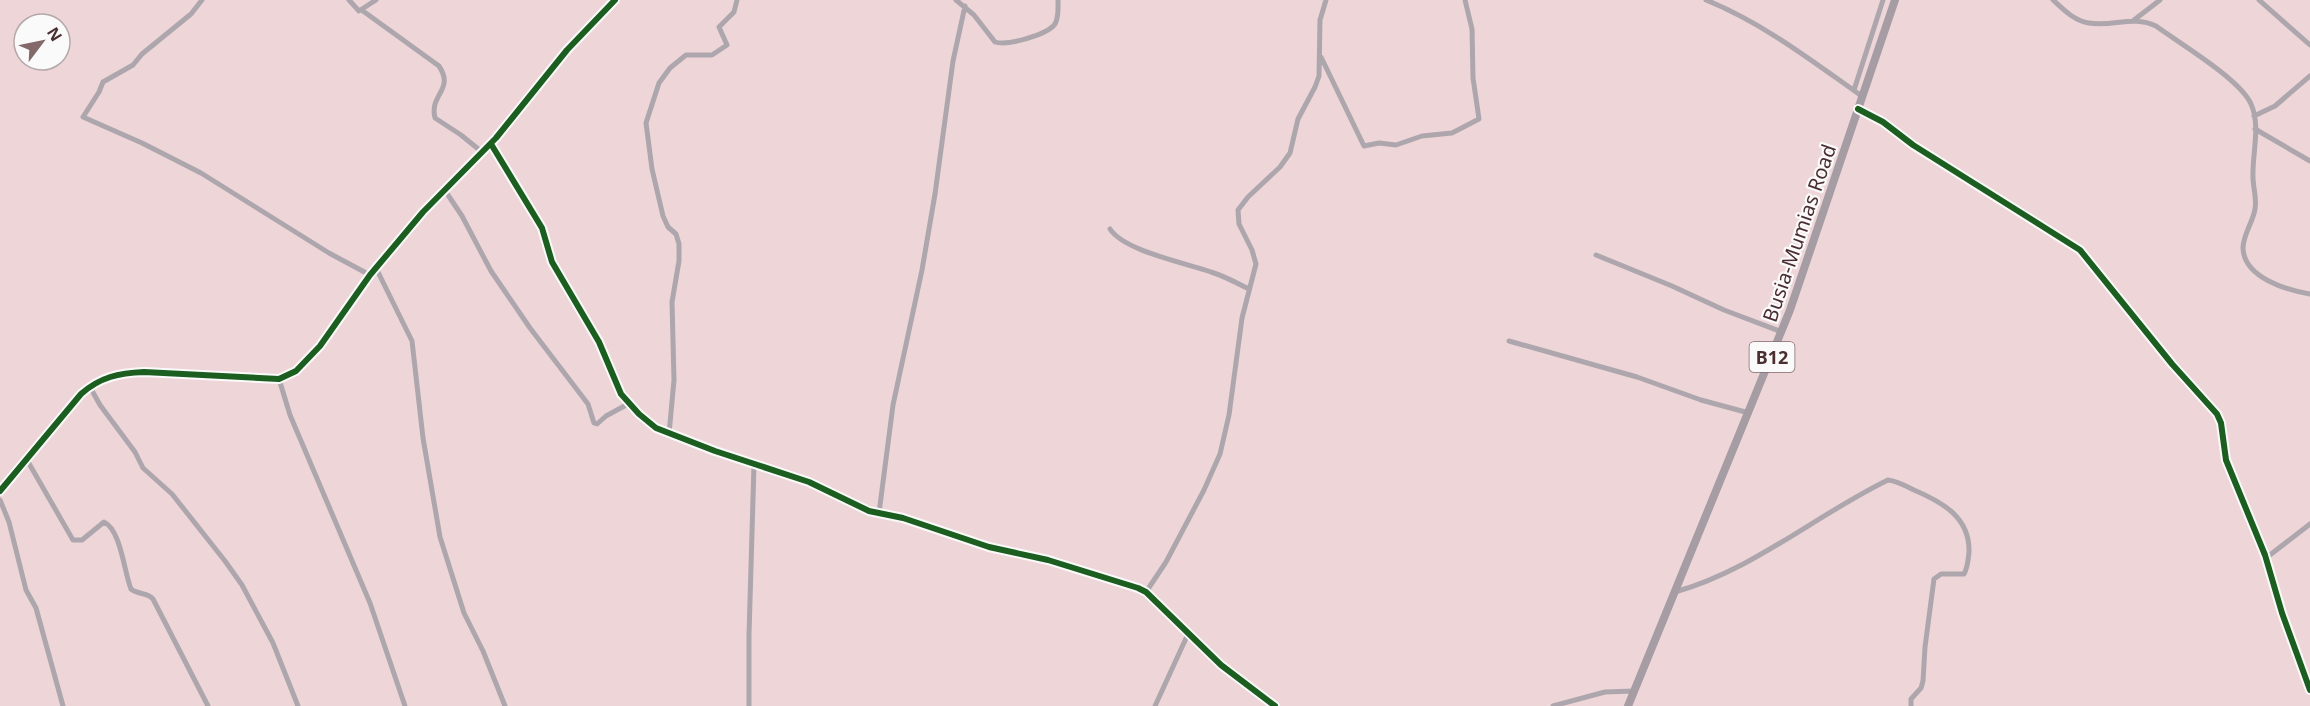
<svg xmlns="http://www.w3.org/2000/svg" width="2310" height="706" font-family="'Noto Sans',sans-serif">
<rect width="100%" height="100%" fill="#eed6d8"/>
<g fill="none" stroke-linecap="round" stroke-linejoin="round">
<path stroke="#ada6ad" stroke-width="5" d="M202 0 191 14 142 54 133 65 103 82 99 92 83 117 142 143 201 173 329 253 370 275
M349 0 359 11 376 0
M956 0 974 15 995 42C1007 46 1047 35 1055 24 1059 17 1058 8 1058 0
M1706 0C1763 23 1812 61 1863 97
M2053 0C2063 9 2074 21 2089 23 2113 27 2133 15 2156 26 2179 43 2240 79 2251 104 2261 126 2252 154 2253 177 2253 188 2257 198 2255 209 2253 222 2243 235 2243 248 2244 278 2287 290 2310 294
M2259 0 2310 45
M363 11 439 66C455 90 429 94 435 118L461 135 482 152
M2134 20 2160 0
M1321 57 1364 146 1379 143 1396 145 1422 136 1452 133 1479 119 1473 78 1472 29 1465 0
M1854 90 1883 0
M1858 109 1883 122 1913 145 2080 250 2172 364 2217 414 2221 423 2226 460 2265 555 2282 613 2310 690
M2254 116 2275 106 2310 76
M2255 129 2310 161
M491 144 542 228 552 262 599 342 621 394 639 414 656 428 715 451 809 482 869 511 903 518 989 547 1048 560 1138 588 1146 592 1221 665 1275 706
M444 189 462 216 491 271 530 328 588 404 594 423 597 424 606 416 628 404
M1110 229C1124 251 1186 263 1211 272 1224 276 1237 283 1249 289
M1596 255 1672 286 1724 310 1782 332
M376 268 412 341 423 438 440 537 464 613 483 651 505 706
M1509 341 1637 377 1701 400 1749 413
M279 379 290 415 370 603 405 706
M90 387 100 405 135 452 143 468 172 494 225 561 242 585 273 643 298 706
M669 434 674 380 672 302 679 261V244L676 234 668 227 663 216 652 169 646 123 659 83 670 68 686 55H712L727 45 719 27 734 12 737 0
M27 460 73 540H82L104 522C121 530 124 572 131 589 138 595 148 592 153 599L208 706
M0 491 81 394C100 377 119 373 144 372L279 379 296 371 320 346 370 275 423 212 496 138 567 50 615 0
M0 500 9 522 26 590 36 608 63 706
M879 513 893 405 922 270 935 194 953 61 965 6
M2266 558 2310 524
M1146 592 1166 562 1204 490 1220 454 1229 415 1242 318 1256 264 1252 250 1239 224 1238 210 1248 197 1280 167 1290 153 1298 119 1315 87 1319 76 1320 20 1326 0
M1675 592C1753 570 1816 515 1888 480 1897 481 1906 486 1914 490 1942 502 1970 517 1969 552 1968 560 1968 567 1964 574H1941L1934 579 1925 647 1923 681 1921 688 1911 699V706
M749 706V635L754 464
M1155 706 1188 634
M1553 706 1605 692 1634 691"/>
<path stroke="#a69ca4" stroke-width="8" d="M1628 706 1790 310 1895 0"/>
<defs>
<path id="cycleway" d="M1858 109 1883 122 1913 145 2080 250 2172 364 2217 414 2221 423 2226 460 2265 555 2282 613 2310 690
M491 144 542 228 552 262 599 342 621 394 639 414 656 428 715 451 809 482 869 511 903 518 989 547 1048 560 1138 588 1146 592 1221 665 1275 706
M0 491 81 394C100 377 119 373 144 372L279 379 296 371 320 346 370 275 423 212 496 138 567 50 615 0"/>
</defs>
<use href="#cycleway" stroke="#fafafa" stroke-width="10"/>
<use href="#cycleway" stroke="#1b5e20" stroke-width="6"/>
</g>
<g text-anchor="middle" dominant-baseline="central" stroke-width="4.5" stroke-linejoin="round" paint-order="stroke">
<rect fill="#fafafa" stroke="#806b6d" stroke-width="1.5" x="1749.5" y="342" width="45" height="30" rx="4.5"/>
<g font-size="18" font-weight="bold" fill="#4b2e31">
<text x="1772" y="357">B12</text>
</g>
<g font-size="20" fill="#4b2e31" stroke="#fafafa">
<text transform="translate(1799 233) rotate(-71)">Busia-Mumias Road</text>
</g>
</g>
<g transform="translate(42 42) rotate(58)"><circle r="28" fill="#fafafa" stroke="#b4a8aa" stroke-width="1.5"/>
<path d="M0-4.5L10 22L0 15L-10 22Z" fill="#84696b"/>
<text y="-9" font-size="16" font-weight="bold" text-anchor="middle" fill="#4b2e31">N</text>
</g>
</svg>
